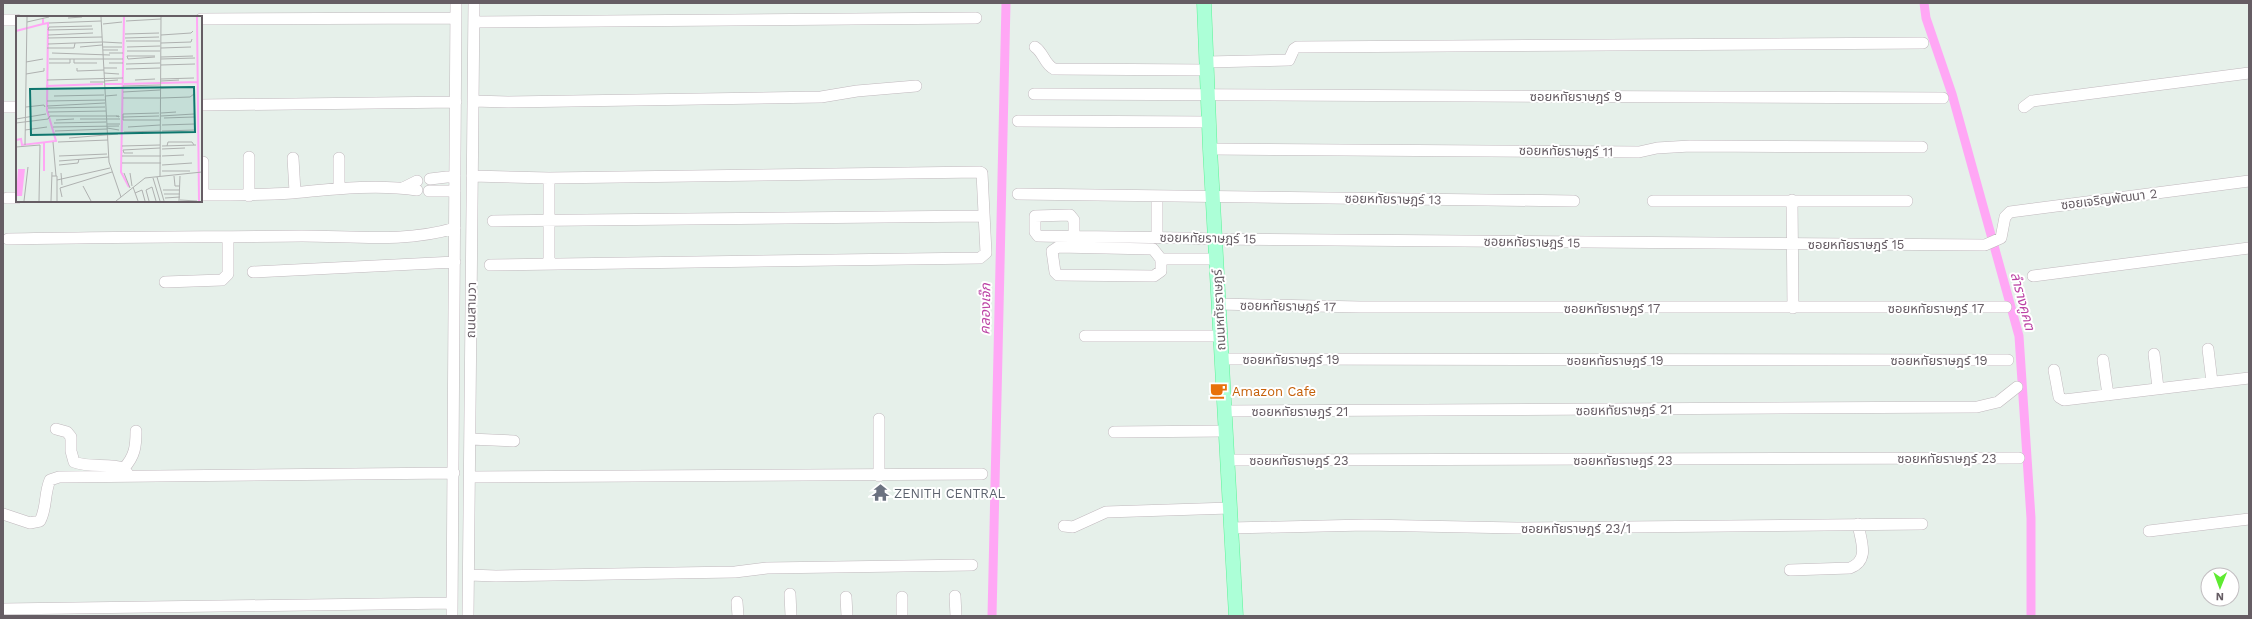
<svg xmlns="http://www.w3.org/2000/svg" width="2252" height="619" font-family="'Work Sans','Noto Sans Thai',sans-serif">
<rect width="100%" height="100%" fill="#e6f0ea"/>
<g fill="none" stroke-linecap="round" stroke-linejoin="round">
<path stroke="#ffa7f5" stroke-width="9" d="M1924 3 1926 18 1952 94 2019 336 2031 518V616
M992 616 1006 3"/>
<defs>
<path id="minor" d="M201 19 456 18
M3 20H17
M474 22 976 18
M1035 47C1044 53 1044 64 1054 69L1207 70
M1207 62 1289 60 1294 49 1297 47 1923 43
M1034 94 1943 98
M473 101 508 102 821 97 857 91 916 86
M201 105 456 102
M3 107H17
M2024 107 2032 101 2249 73
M1018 121 1209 122
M1210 149 1639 152 1657 148 1690 146 1922 147
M249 157V196
M293 158 295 192
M472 176 549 178 980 172 982 173 986 253 980 258 490 265
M430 179 455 176
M339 188V158
M403 188 417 181
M429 191H455
M1018 194 1574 201
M201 195C232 195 262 195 292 193 334 189 376 184 417 190
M203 195V162
M7 198H17
M1792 200 1793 308
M1653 201H1907
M493 221 984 216
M1074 236V220L1070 215 1035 216V232L1038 236C1097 237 1156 237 1215 239L1985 245 2001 238 2005 217 2010 212 2249 181
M1157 238V196
M8 239C106 237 204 237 302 236 353 236 405 243 455 228
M1058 247 1153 249 1161 259V271L1154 276 1058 275 1055 272 1052 251Z
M1161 259H1216
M549 264V178
M253 272 455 262
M2033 276 2249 248
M165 282 222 280 228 274V237
M1218 304 1360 307H2006
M1085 336H1220
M2208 349 2212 382
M2154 354 2158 388
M1222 359 2008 360
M2103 360 2108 395
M2054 370 2059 397 2064 400 2249 378
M1225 411 1977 407 1998 402 2017 387
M879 419V476
M56 429 67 432 71 437V451L74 462C90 468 108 463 124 468L129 476
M1114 432 1226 431
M470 439 514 441
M1227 460 2019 458
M124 468C135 456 136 446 136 431
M470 477 982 474
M3 514 30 523 40 521C47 508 44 494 50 480L59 477 454 473
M1064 526 1073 527 1106 512 1230 508
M1231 528 1366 525 1517 528 1922 524
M2149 531 2249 519
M1790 570 1850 568C1870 560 1861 542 1858 524
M469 575 496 576 735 572 767 568 972 565
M790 594 791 616
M955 596 956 616
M846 597 847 616
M902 597V616
M737 602 738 616
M3 609 452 603
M452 616 456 3
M468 616 474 3"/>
<path id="major" d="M1204 3 1210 149 1236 616"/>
</defs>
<use href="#minor" stroke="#c0b8bd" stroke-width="12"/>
<use href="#major" stroke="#5cf298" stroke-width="15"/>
<use href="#minor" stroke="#fff" stroke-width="11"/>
<use href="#major" stroke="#acffd7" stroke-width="14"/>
</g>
<defs>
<symbol id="cafe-bare" viewBox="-9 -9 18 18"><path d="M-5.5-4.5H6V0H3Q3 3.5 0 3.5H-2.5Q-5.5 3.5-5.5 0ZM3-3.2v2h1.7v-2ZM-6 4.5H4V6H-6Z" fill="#e8710a" stroke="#fff" stroke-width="2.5" paint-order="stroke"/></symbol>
<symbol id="temple-bare" viewBox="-9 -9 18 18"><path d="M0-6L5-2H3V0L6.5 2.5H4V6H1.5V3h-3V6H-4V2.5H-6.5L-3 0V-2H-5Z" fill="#6b7280" stroke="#fff" stroke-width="2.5" paint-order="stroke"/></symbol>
</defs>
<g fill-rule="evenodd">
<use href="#cafe-bare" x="1206" y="378" width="25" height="25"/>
<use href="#temple-bare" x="868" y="480" width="25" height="25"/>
</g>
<g text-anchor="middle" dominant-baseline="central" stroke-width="4" stroke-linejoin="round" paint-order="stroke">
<g font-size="13" fill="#665d64" stroke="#fff">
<text x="1576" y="96">ซอยหทัยราษฎร์ 9</text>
<text transform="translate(1566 151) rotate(1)">ซอยหทัยราษฎร์ 11</text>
<text transform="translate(1393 199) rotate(1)">ซอยหทัยราษฎร์ 13</text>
<text transform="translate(2109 199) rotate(-7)">ซอยเจริญพัฒนา 2</text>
<text transform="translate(1208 238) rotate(1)">ซอยหทัยราษฎร์ 15</text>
<text transform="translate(1532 242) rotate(1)">ซอยหทัยราษฎร์ 15</text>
<text x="1856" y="244">ซอยหทัยราษฎร์ 15</text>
<text transform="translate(1288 306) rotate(1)">ซอยหทัยราษฎร์ 17</text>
<text x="1612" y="308">ซอยหทัยราษฎร์ 17</text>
<text x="1936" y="308">ซอยหทัยราษฎร์ 17</text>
<text transform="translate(471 310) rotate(-89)">ถนนสามวา</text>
<text transform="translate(1219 310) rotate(-93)">ถนนหทัยราษฎร์</text>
<text x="1291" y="359">ซอยหทัยราษฎร์ 19</text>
<text x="1615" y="360">ซอยหทัยราษฎร์ 19</text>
<text x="1939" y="360">ซอยหทัยราษฎร์ 19</text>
<text transform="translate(1624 410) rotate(-1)">ซอยหทัยราษฎร์ 21</text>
<text x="1300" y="411">ซอยหทัยราษฎร์ 21</text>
<text x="1947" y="458">ซอยหทัยราษฎร์ 23</text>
<text x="1299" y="460">ซอยหทัยราษฎร์ 23</text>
<text x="1623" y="460">ซอยหทัยราษฎร์ 23</text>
<text x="1576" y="528">ซอยหทัยราษฎร์ 23/1</text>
</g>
<g font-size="13" fill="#c56008" stroke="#fff" text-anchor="start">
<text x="1232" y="391">Amazon Cafe</text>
</g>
<g font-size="13" fill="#5b616d" stroke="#fff" text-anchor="start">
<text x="894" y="493">ZENITH CENTRAL</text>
</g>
<g font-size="14" font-style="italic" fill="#bc44a5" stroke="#fff">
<text transform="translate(2023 301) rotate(75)">ลำรางคูคต</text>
<text transform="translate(985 309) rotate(-89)">คลองเจ๊ก</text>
</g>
</g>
<g transform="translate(16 16)">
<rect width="186" height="186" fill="#e6f0ea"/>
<path d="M2 153H9L6 180H0Z" fill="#ffa7f5"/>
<path fill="none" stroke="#ffa7f5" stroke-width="2" d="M108 1 105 156 113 171M181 1 183 185M0 15 27 8V2M89 68H106M108 68 182 66M30 70 87 68M0 124 5 123 6 129 40 125 31 94 32 7 27 8M28 155V126"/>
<path fill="none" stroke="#afb1b0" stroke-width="1" d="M85 1 93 146 105 181M52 2 66 1M110 5 145 3M11 6 33 1M33 7 85 5M87 8 106 6M76 10 33 11 32 14 77 13M109 18 143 17M32 19 77 17M145 19 175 17 177 15M32 22 86 21M109 22 143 21M110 25H144M87 26 106 27M145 27 175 26 176 23M32 28 86 26M64 31 86 29M87 31H106M111 31 144 30M31 32H58L59 27M145 32 175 31M87 34H102M111 35H144M36 37 94 39M93 37H107M139 41 112 43 111 40H139M145 41 177 40M33 43H107M58 43V47H81M145 43 179 42M10 46 27 43M33 47H54V43M93 47H107M110 48 144 47M145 49 179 48M61 52V55L88 54M88 52H101M110 53 144 52M88 57 103 58M10 58 28 55V52M145 63 178 62M31 64 107 62M119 64 139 63M88 65 102 64M145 65 163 64M74 66H88M107 70 144 69M88 72H102M145 72 179 71M107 76 144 74M38 80 88 79M89 80 101 79M107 82H144M145 82 174 81 178 78M31 85 89 84M31 90 89 87M10 91 28 89 29 91M32 92 89 91M32 96 90 95M143 97 107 98V104H144M145 97 160 96M145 100 178 98M107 101 143 100M148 102 178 101M0 103 30 98M64 103H104M40 104 58 103M0 107 32 103 34 100H103V101L100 100M38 107 90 106M91 108H104M146 109 179 108M37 111 103 110M112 111 144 109M91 112 103 114M9 114 31 111M39 115 91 113M146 115 179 114M108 116 144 115M40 119 91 118M53 122 102 118M37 126 40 160M42 126 92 124M9 129 11 1M106 130 144 129M146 130 180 129M151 130 152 126H176L178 129M0 131 24 129 23 185M146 133 169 132M117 137H108L107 134 144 132M43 140 91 138M106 140H145M146 140 168 139M43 145 93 141M106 147H145M43 149 62 147 63 143M146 149 176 147M146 155H174M45 157 46 169M108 157 114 172M114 157 116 170M36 160H41V185M144 160 145 1M158 160 159 170H164M141 161 148 185M137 162 144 185M41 164 94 152M67 170 75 185M117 171 122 185M147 174H164M119 177 126 174 129 185M148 178H164M46 181 44 172 96 156M149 182 164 181M164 184 181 185M8 185 12 151M35 185 36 156M100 185 129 162 186 156M133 185 130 174 136 171 140 185M163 185 164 160"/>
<path fill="#0f766e" fill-opacity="0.15" stroke="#0f766e" stroke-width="2" d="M178 71 179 116 15 119 14 73Z"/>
<rect width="186" height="186" fill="none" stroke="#665d64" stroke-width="2"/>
</g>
<rect width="2252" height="619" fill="none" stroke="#665d64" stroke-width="8"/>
<g transform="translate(2220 587) rotate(181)"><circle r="19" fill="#ffffff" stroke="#c2bec1"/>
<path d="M0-3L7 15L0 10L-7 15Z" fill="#5eeb31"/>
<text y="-6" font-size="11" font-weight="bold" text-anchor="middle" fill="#665d64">N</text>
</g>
</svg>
